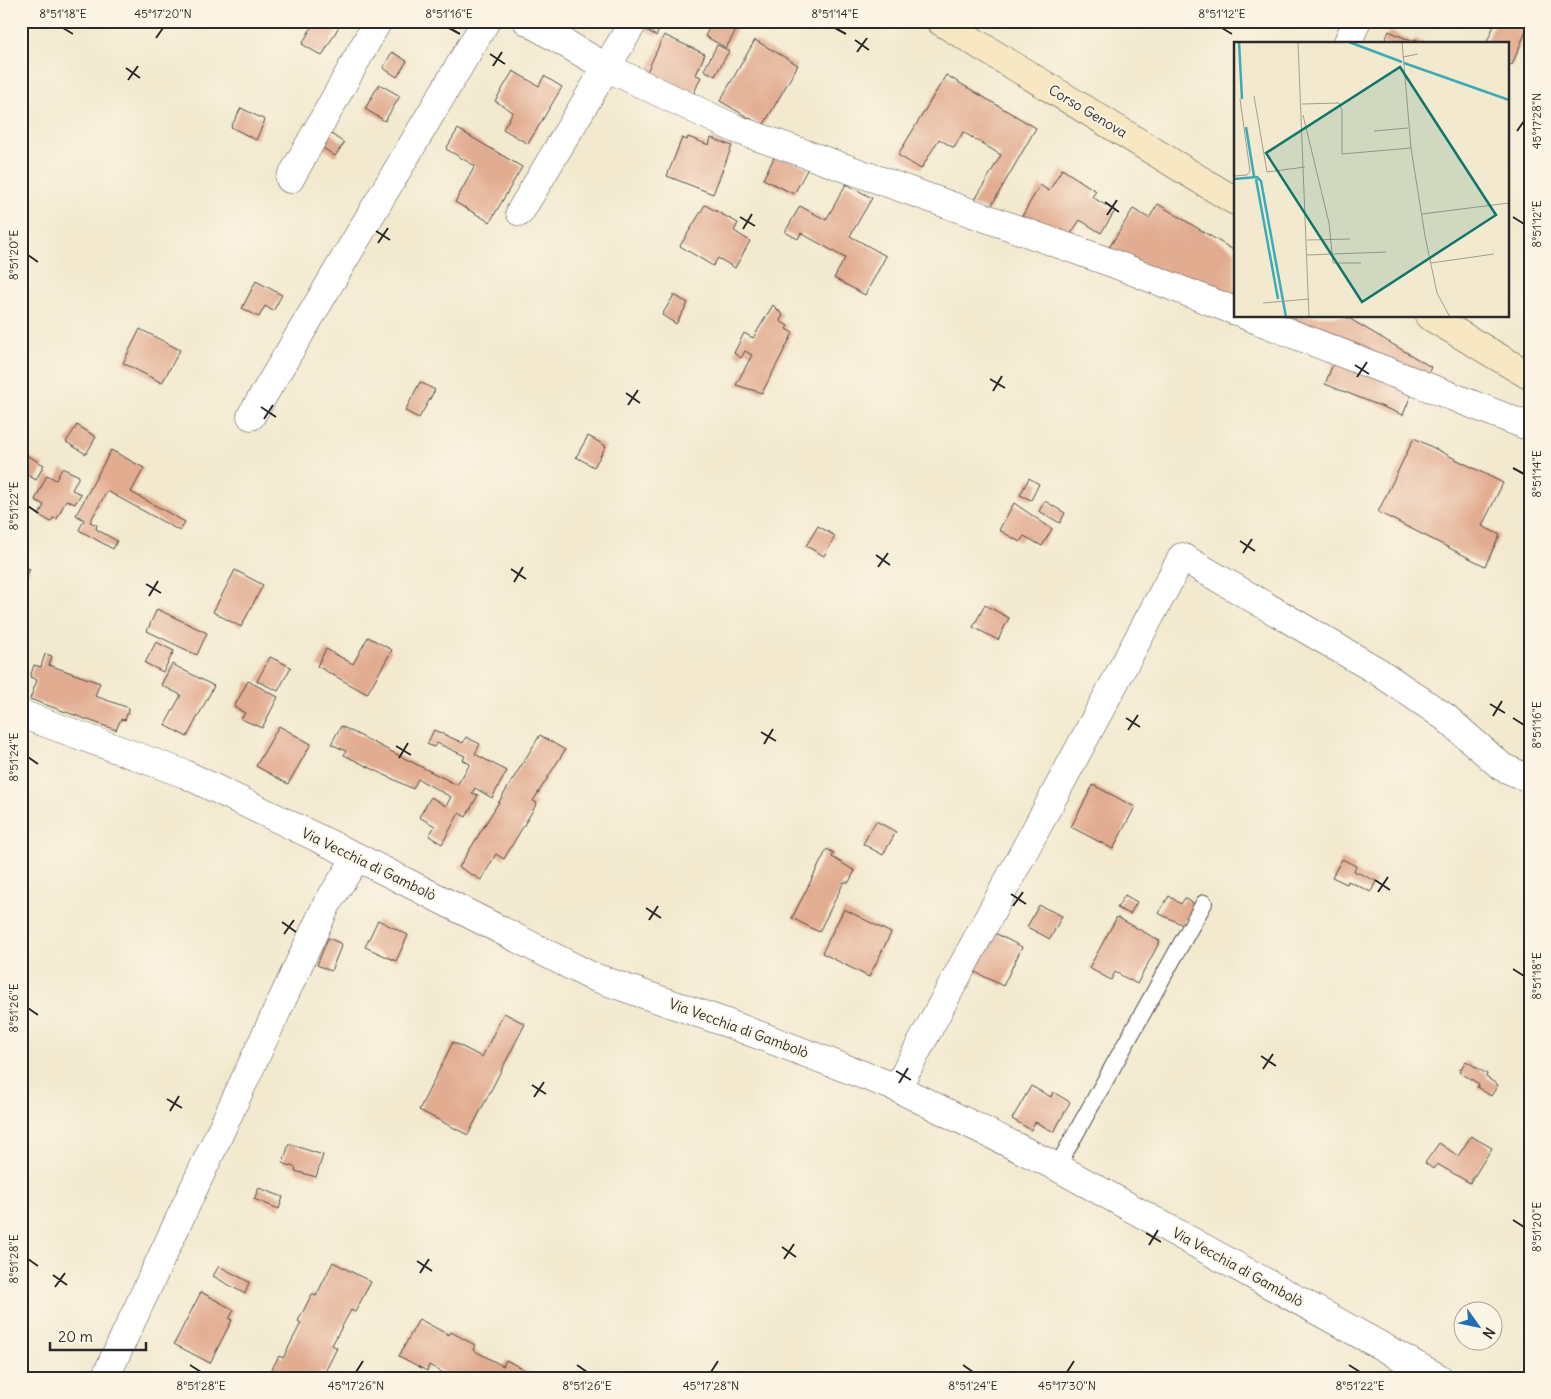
<svg xmlns="http://www.w3.org/2000/svg" width="1551" height="1399" font-family="Delius,sans-serif">
<rect width="100%" height="100%" fill="#fcf5e5"/>
<filter id="ink" filterUnits="userSpaceOnUse"><feTurbulence type="fractalNoise" baseFrequency=".02" numOctaves="2"/><feDisplacementMap in="SourceGraphic" scale="10" xChannelSelector="R" yChannelSelector="G"/><feConvolveMatrix kernelMatrix="1 2 1 2 8 2 1 2 1" color-interpolation-filters="sRGB"/></filter>
<filter id="wash" filterUnits="userSpaceOnUse"><feTurbulence type="fractalNoise" baseFrequency=".0096" numOctaves="4" result="noise"/><feDisplacementMap in="SourceGraphic" scale="20" xChannelSelector="R" yChannelSelector="G"/><feGaussianBlur stdDeviation="1.12" result="paint"/><feColorMatrix in="noise" values="0 0 0 0 0 0 0 0 0 0 0 0 0 0 0 0 0 1.4 0 .05"/><feComposite in="paint" operator="in"/></filter>
<g filter="url(#wash)">
<rect width="100%" height="100%" fill="#f2e9cf"/>
<g id="blocks">
<path fill="#e2ac90" d="M315 21H342L322 56 302 44Z
M644 21H664L656 36 641 27Z
M713 21H733L739 25 726 48 705 36Z
M1496 21H1530L1512 65 1507 63V44H1486Z
M1389 31 1413 42 1415 39 1427 44H1383Z
M664 35 705 54 696 75 701 77 693 95 646 74Z
M755 40 798 65 763 126 720 101Z
M717 45 729 51 715 76 704 70Z
M392 52 407 61 397 77 383 68Z
M513 71 539 86 544 76 562 87 528 144 503 129 513 112 495 101Z
M946 75 1036 128 989 210 972 205 1001 155 963 132 954 148 939 139 921 169 898 155Z
M379 84 400 96 385 121 365 109Z
M241 108 265 120 256 140 231 127Z
M458 129 522 167 490 222 455 202 475 166 446 149Z
M327 131 344 143 335 156 317 144Z
M688 137 709 145 711 138 732 146 713 194 667 176 682 138 687 140Z
M776 154 808 168 794 194 763 179Z
M1062 169 1096 191 1092 197 1115 211 1101 233 1080 220 1068 238 1021 218 1040 185 1049 191Z
M846 184 872 198 850 236 886 256 865 295 834 278 845 258 801 233 798 239 785 232 800 206 826 220Z
M1158 204 1235 251V301L1107 251 1133 209 1149 218Z
M705 205 738 223 734 231 750 241 735 268 718 258 713 266 680 246Z
M256 281 282 295 273 311 265 306 259 317 242 308Z
M674 295 688 303 676 324 662 315Z
M773 305 783 315 780 321 788 326 786 329 793 333 762 393 736 385 752 355 745 351 741 358 734 353 744 333 753 338Z
M1275 316H1345L1431 367 1427 376Z
M140 329 180 350 162 383 123 363Z
M1335 359 1413 390 1403 415 1325 384Z
M420 382 435 390 419 418 405 411Z
M77 425 96 437 86 454 66 442Z
M588 436 606 446 594 467 576 457Z
M1414 438 1503 483 1482 526 1500 535 1485 566 1378 512Z
M111 450 144 468 131 492 185 522 180 531 107 491 90 522 97 525 96 529 117 541 113 549 79 530 84 520 76 515Z
M21 452 44 465 36 480 24 473 21 478Z
M62 468 79 476 72 490 81 494 75 504 66 500 57 519 53 518 51 522 39 515 44 505 35 500 47 475 56 480Z
M1029 478 1039 484 1031 500 1020 495Z
M1045 501 1065 513 1060 523 1039 511Z
M1014 503 1052 529 1042 546 1024 536 1020 542 999 530Z
M818 526 835 536 824 556 806 546Z
M21 565 30 569 23 584 21 583Z
M235 570 263 585 241 627 213 612Z
M985 605 1009 618 998 640 973 627Z
M157 609 207 633 197 655 147 631Z
M368 637 392 650 367 694 317 666 326 649 353 664Z
M156 642 174 651 163 672 145 663Z
M45 654 52 656 49 665 100 683 95 696 129 708 125 720 121 719 116 730 30 699 37 680 30 677 34 665 41 667Z
M270 657 291 667 278 691 257 681Z
M172 664 214 686 187 737 165 725 181 695 161 685Z
M248 681 278 697 262 728 241 719 245 713 234 707Z
M279 726 311 744 288 784 256 766Z
M341 726 457 785 470 764 463 760 465 756 437 743 434 747 427 744 434 730 463 743 466 737 480 744 475 754 507 771 492 798 475 788 472 793 478 795 466 817 459 813 442 844 429 836 435 826 419 817 431 797 446 806 451 797 418 779 413 789 344 755 346 751 331 744Z
M540 735 565 750 533 801 537 803 504 859 496 854 481 880 459 867Z
M1093 785 1135 807 1113 849 1071 827Z
M876 821 896 832 883 855 863 844Z
M827 849 834 853 832 857 855 871 849 882H844L819 932 792 918Z
M1342 859 1356 866 1354 871 1376 881 1371 892 1348 881 1347 884 1332 877Z
M1125 895 1137 902 1130 914 1117 908Z
M1169 896 1181 904 1185 898 1196 905 1183 925 1158 913Z
M1039 905 1062 916 1050 939 1027 927Z
M844 909 891 933 869 977 822 953Z
M1117 917 1160 941 1137 984 1115 972 1111 980 1089 968Z
M378 920 408 935 396 961 365 947Z
M991 931 1022 947 1003 986 971 970Z
M328 938 342 944 331 971 317 965Z
M504 1013 525 1024 468 1135 419 1110 453 1042 482 1057Z
M1466 1061 1487 1074 1486 1077 1498 1085 1491 1096 1477 1087 1479 1084 1459 1072Z
M1530 1062V1077L1523 1073Z
M1031 1086 1051 1097 1053 1092 1070 1102 1054 1132 1035 1122 1031 1130 1012 1119Z
M1471 1136 1492 1148 1470 1183 1437 1164 1433 1169 1425 1163 1439 1143 1458 1156Z
M289 1144 323 1155 316 1177 295 1171 296 1168 283 1163Z
M259 1188 283 1197 279 1209 254 1199Z
M333 1262 371 1282 355 1312 351 1310 332 1345 337 1348 324 1374 320 1372 317 1378H267L279 1356 283 1358 301 1323 298 1321 312 1294 316 1296Z
M219 1266 249 1282 245 1294 213 1276Z
M201 1292 234 1310 229 1319 232 1320 210 1363 174 1344Z
M419 1319 449 1335 451 1332 475 1345 473 1350 503 1366 506 1360 530 1373 527 1378H452L429 1365 427 1371 399 1356Z"/>
</g>
</g>
<g filter="url(#ink)">
<use href="#blocks" fill-opacity="0" stroke="#494844" stroke-width="1"/>
<g fill="none" stroke-linecap="round" stroke-linejoin="round">
<defs>
<path id="lane" d="M1057 1167 1204 903"/>
<path id="street" d="M527 21 606 67 736 129 1112 263 1235 311
M1347 44 1357 21
M290 179 378 21
M520 212 634 21
M1247 316 1530 427
M251 416 486 21
M21 714 185 774 357 857 591 976 727 1023 897 1088 1057 1167 1439 1378
M897 1088 1182 557 1379 672 1445 717 1502 767 1530 779
M105 1378 327 904 357 857"/>
<path id="secondary" d="M940 21 1235 201
M1429 316 1530 376"/>
</defs>
<use href="#lane" stroke="#494844" stroke-width="18"/>
<use href="#street" stroke="#494844" stroke-width="29"/>
<use href="#secondary" stroke="#494844" stroke-width="29"/>
<use href="#lane" stroke="#fff" stroke-width="16"/>
<use href="#street" stroke="#fff" stroke-width="28"/>
<use href="#secondary" stroke="#f7e8c3" stroke-width="28"/>
</g>
</g>
<path fill="none" stroke="#2b2b2b" stroke-width="2" d="M63 28 73 34M449 28 460 34M835 28 846 34M1222 28 1232 34M156 38 163 28M855 40 869 50M857 52 867 38M490 54 505 64M493 66 502 52M126 68 140 78M128 80 138 66M1517 131 1524 121M1105 202 1119 212M1107 215 1117 200M740 217 755 226M1513 217 1524 224M743 229 752 214M376 231 390 240M378 243 388 228M28 255 38 262M1355 365 1369 374M1357 377 1367 362M990 379 1005 388M993 391 1002 376M626 393 640 403M628 405 638 390M261 407 276 417M264 419 273 405M1513 468 1524 474M28 506 38 513M1240 541 1255 551M1243 553 1252 539M876 555 890 565M878 567 888 553M511 569 526 579M514 582 523 567M146 584 161 593M149 596 158 581M1490 704 1505 713M1493 716 1502 701M1126 718 1140 727M1513 718 1524 725M1128 730 1138 715M761 732 776 741M764 744 773 729M396 746 411 755M28 757 38 764M399 758 408 743M1375 880 1390 890M1378 892 1388 877M1011 894 1026 904M1013 906 1023 892M646 908 661 918M649 920 658 906M282 922 296 932M284 934 294 920M1513 969 1524 976M28 1008 38 1015M1261 1056 1276 1066M1263 1069 1273 1054M896 1071 911 1080M899 1083 908 1068M532 1085 546 1094M534 1097 544 1082M167 1099 182 1108M170 1111 179 1096M1513 1220 1524 1227M1146 1233 1161 1242M1149 1245 1158 1230M782 1247 796 1257M28 1259 38 1266M784 1259 794 1244M417 1261 432 1271M420 1273 429 1259M53 1275 67 1285M55 1287 65 1273M190 1365 201 1372M577 1365 587 1372M963 1365 973 1372M1349 1365 1360 1372M356 1372 363 1361M711 1372 718 1361M1067 1372 1074 1361"/>
<g text-anchor="middle" dominant-baseline="central" stroke-width="4" stroke-linejoin="round" paint-order="stroke">
<g font-size="14" fill="#2b2b2b" stroke="#fcf5e5">
<text transform="translate(1088 111) rotate(31)">Corso Genova</text>
<text transform="translate(369 864) rotate(26)">Via Vecchia di Gambolò</text>
<text transform="translate(739 1028) rotate(20)">Via Vecchia di Gambolò</text>
<text transform="translate(1238 1267) rotate(29)">Via Vecchia di Gambolò</text>
</g>
</g>
<g transform="translate(1234 42)">
<rect width="275" height="275" fill="#f2e9cf"/>
<path fill="none" stroke="#3babb8" stroke-width="2.5" d="M5 0 8 57M115 0 168 20M170 21 275 58M12 85 20 134M0 137 23 135 27 139 52 275M22 137 44 257"/>
<path fill="none" stroke="#a29d8d" stroke-width="1" d="M64 0 75 275M168 0 177 106 191 194 203 251 216 275M169 15 184 12M20 54 33 130 71 125M68 62 105 61 108 68V112L177 106M69 73 95 181 99 221H127M140 89 174 86M0 134 13 133 16 129 6 57M188 172 275 161M73 198 116 197M73 213 152 210M197 221 260 212M29 261 75 257"/>
<path fill="#0f766e" fill-opacity="0.15" stroke="#0f766e" stroke-width="2.5" d="M166 25 262 173 128 260 32 111Z"/>
<rect width="275" height="275" fill="none" stroke="#2b2b2b" stroke-width="2.5"/>
</g>
<rect width="1551" height="1399" fill="none" stroke="#fcf5e5" stroke-width="55"/>
<g transform="translate(1478 1326) rotate(123)"><circle r="24" fill="#fcf5e5" stroke="#a8a49b"/>
<path d="M0-4L9 19L0 12L-9 19Z" fill="#1f6fb2"/>
<text y="-8" font-size="14" font-weight="bold" text-anchor="middle" fill="#2b2b2b">N</text>
</g>
<path d="M50 1342v8h96v-8" fill="none" stroke="#2b2b2b" stroke-width="2.5"/>
<text x="58" y="1342" font-size="15" fill="#2b2b2b" stroke="#fcf5e5" stroke-width="4" paint-order="stroke">20 m</text>
<rect x="28" y="28" width="1496" height="1344" fill="none" stroke="#2b2b2b" stroke-width="2"/>
<g font-size="12" text-anchor="middle" fill="#2b2b2b">
<text x="63" y="18">8°51'18"E</text>
<text x="163" y="18">45°17'20"N</text>
<text x="449" y="18">8°51'16"E</text>
<text x="835" y="18">8°51'14"E</text>
<text x="1222" y="18">8°51'12"E</text>
<text transform="translate(1537 121) rotate(-90)" y="4">45°17'28"N</text>
<text transform="translate(1537 224) rotate(-90)" y="4">8°51'12"E</text>
<text transform="translate(14 255) rotate(-90)" y="4">8°51'20"E</text>
<text transform="translate(1537 474) rotate(-90)" y="4">8°51'14"E</text>
<text transform="translate(14 506) rotate(-90)" y="4">8°51'22"E</text>
<text transform="translate(1537 725) rotate(-90)" y="4">8°51'16"E</text>
<text transform="translate(14 757) rotate(-90)" y="4">8°51'24"E</text>
<text transform="translate(1537 976) rotate(-90)" y="4">8°51'18"E</text>
<text transform="translate(14 1008) rotate(-90)" y="4">8°51'26"E</text>
<text transform="translate(1537 1227) rotate(-90)" y="4">8°51'20"E</text>
<text transform="translate(14 1259) rotate(-90)" y="4">8°51'28"E</text>
<text x="201" y="1390">8°51'28"E</text>
<text x="356" y="1390">45°17'26"N</text>
<text x="587" y="1390">8°51'26"E</text>
<text x="711" y="1390">45°17'28"N</text>
<text x="973" y="1390">8°51'24"E</text>
<text x="1067" y="1390">45°17'30"N</text>
<text x="1360" y="1390">8°51'22"E</text>
</g>
</svg>
